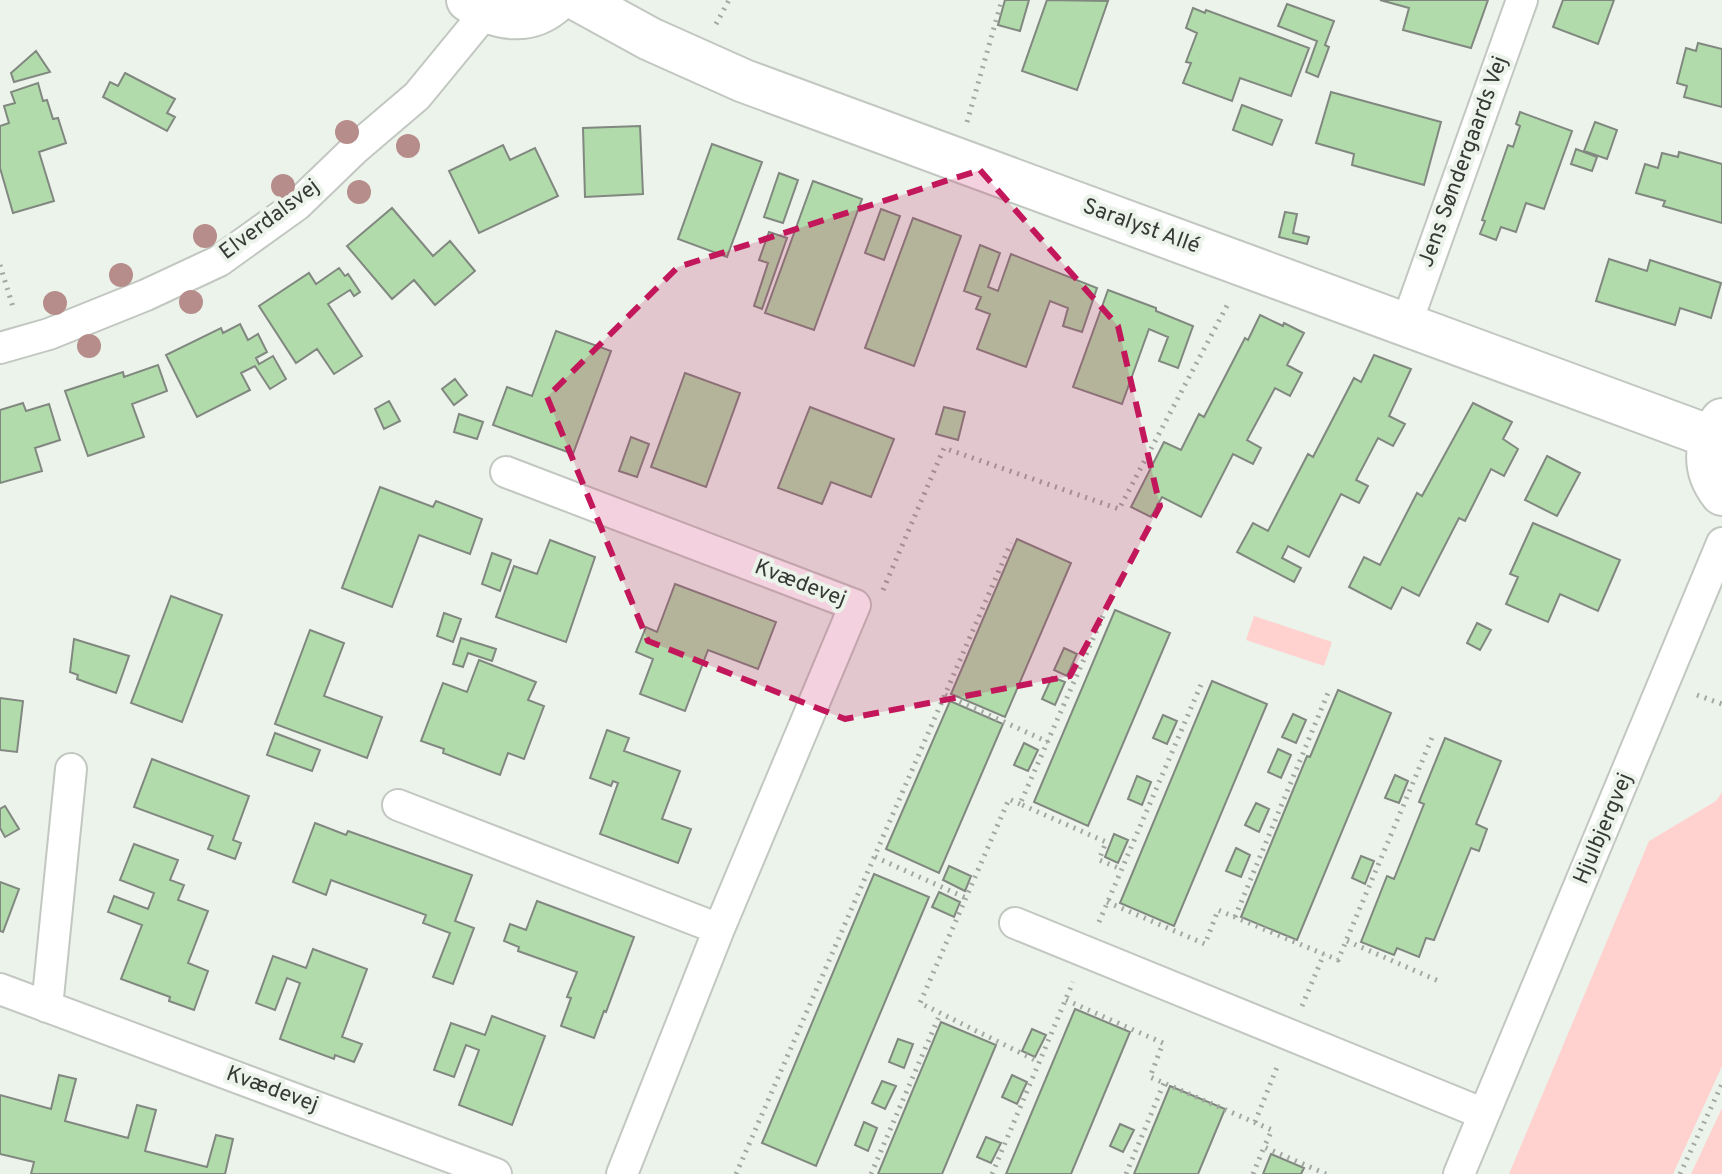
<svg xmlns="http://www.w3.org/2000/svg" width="1722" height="1174" font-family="Overpass,sans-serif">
<rect width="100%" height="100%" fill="#ecf3eb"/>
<path fill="#ffd2d0" d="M1254 616 1332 642 1324 666 1246 640Z
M1722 792V1066L1673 1174H1509L1649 841 1716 801Z
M1722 1108V1174H1691Z"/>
<path fill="#b1dbaa" stroke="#818880" stroke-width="2" d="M1005 0H1029L1020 31 998 25Z
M1047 0 1108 1 1077 90 1022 71Z
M1380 0H1488L1471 48 1403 30 1409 8Z
M1563 0H1614L1598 44 1553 27Z
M1287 4 1334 21 1325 45 1329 47 1318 77 1306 72 1317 41 1278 26Z
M1193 8 1205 13 1206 10 1309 48 1291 96 1240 78 1232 101 1183 83 1191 63 1186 62 1197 33 1186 28Z
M1698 43 1722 49V107L1684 97 1687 86 1677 83 1686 48 1696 51Z
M36 51 50 72 14 82 11 73Z
M125 73 175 99 167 113 175 117 167 131 103 97 110 82 118 86Z
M38 83 43 101 47 100 53 119 58 118 66 143 39 152 54 201 13 213 0 168V126L9 123 4 106 15 103 11 92Z
M1331 92 1441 122 1424 185 1352 165 1354 154 1316 143Z
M1242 105 1282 120 1272 145 1233 130Z
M1520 112 1572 131 1544 209 1526 203 1516 232 1501 227 1496 240 1480 234 1485 221 1482 220 1508 145 1513 147 1520 126 1516 124Z
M1595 122 1617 130 1607 159 1584 151Z
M640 126 643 194 585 197 583 128Z
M712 144 762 162 727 257 678 239Z
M503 145 510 160 535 148 558 196 479 233 449 171Z
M1576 149 1597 157 1592 171 1571 164Z
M1679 152 1722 164V223L1663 206 1665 201 1636 193 1645 164 1658 168 1662 153 1678 157Z
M779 173 798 180 783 223 764 217Z
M813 181 862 199 814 330 765 313Z
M392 208 433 256 450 241 475 271 435 305 414 280 392 299 347 246Z
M881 209 900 216 884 260 865 253Z
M1285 212 1297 214 1293 233 1309 237 1307 244 1279 237Z
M913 218 961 236 914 366 865 348Z
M769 232 787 238 762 309 754 306 768 263 759 260Z
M980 245 1000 253 988 287 998 291 1011 254 1097 288 1082 332 1063 326 1068 308 1050 301 1026 367 977 349 990 314 976 309 981 297 964 291Z
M1609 259 1647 271 1650 260 1721 283 1711 318 1680 308 1675 325 1596 301Z
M339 268 345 276 348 274 360 292 354 296 350 290 328 304 362 356 334 374 317 349 296 363 259 306 309 273 316 284Z
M1108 290 1156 308V311L1193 326 1178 368 1159 361 1168 337 1149 329 1122 404 1073 387Z
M1260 315 1283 326 1284 323 1304 333 1287 365 1302 373 1290 396 1275 388 1247 440 1261 448 1253 464 1233 454 1201 517 1162 497 1151 517 1131 507 1164 442 1181 450 1199 414 1204 417 1245 338 1248 340Z
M240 324 248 340 258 334 267 352 256 358 259 364 273 356 286 379 270 389 255 366 241 373 250 390 197 417 166 355 221 328 223 333Z
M556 331 611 351 573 454 493 425 507 387 532 396Z
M1374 355 1411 369 1389 416 1405 424 1393 446 1378 438 1356 480 1368 486 1359 503 1341 494 1309 557 1288 546 1282 558 1301 568 1294 582 1237 552 1253 523 1268 531 1308 454 1313 457 1354 378 1361 382Z
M158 365 167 391 132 404 144 437 88 456 65 391 123 372 124 377Z
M685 373 740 393 706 487 651 467Z
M455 379 467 395 454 405 442 389Z
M389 401 400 421 384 429 375 409Z
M23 403 26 411 49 404 60 440 35 448 42 471 0 483V410Z
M1473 403 1512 422 1503 439 1518 449 1504 476 1491 469 1465 521 1459 518 1419 596 1402 587 1391 609 1349 587 1364 557 1380 565 1417 493 1422 496Z
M810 407 894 439 871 497 831 482 822 504 778 488Z
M944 407 965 412 958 440 936 434Z
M459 414 483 422 477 439 454 432Z
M631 437 649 444 637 477 619 471Z
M1547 456 1580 473 1557 516 1525 500Z
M380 487 433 507 436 501 482 519 470 554 419 535 392 607 342 588Z
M1533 523 1620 560 1598 611 1560 594 1548 622 1506 604 1518 577 1510 574Z
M1017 539 1071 563 1005 717 951 694Z
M550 540 595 557 566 642 496 617 514 566 537 574Z
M492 553 511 560 500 591 482 584Z
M675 584 776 622 758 669 708 650 685 711 640 694 653 659 636 652 646 627 657 632Z
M171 596 222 615 182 722 131 703Z
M1115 610 1170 633 1088 826 1034 802Z
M444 613 461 619 453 642 437 636Z
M1477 623 1491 630 1480 650 1467 643Z
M310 630 344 643 324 696 382 717 367 758 275 724Z
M461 638 496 649 492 661 468 653 463 667 453 664Z
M74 639 129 656 116 693 77 679 78 675 70 672Z
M1064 648 1077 654 1067 676 1054 670Z
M479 660 536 682 528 700 544 706 524 759 508 753 500 775 443 753 444 749 421 741 443 683 467 692Z
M1052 677 1065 682 1055 705 1042 699Z
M1212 681 1267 704 1174 926 1120 903Z
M1338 690 1391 713 1297 940 1241 917 1307 756 1310 757Z
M0 698 23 701 17 752 0 750Z
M950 701 1003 724 939 873 886 849Z
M1293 714 1306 720 1296 743 1282 737Z
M1163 715 1177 721 1167 744 1153 738Z
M607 730 629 738 624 751 680 771 662 819 691 829 678 863 600 834 618 783 613 781 611 786 590 778Z
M275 733 320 750 312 771 267 755Z
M1445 738 1501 761 1476 824 1487 829 1479 851 1471 848 1434 940 1426 938 1419 957 1397 948 1394 955 1361 942 1387 876 1394 879 1424 804 1419 802Z
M1024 743 1038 750 1028 771 1014 765Z
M1278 749 1291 755 1281 778 1268 772Z
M152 759 249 796 233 840 241 843 235 859 208 849 213 836 134 807Z
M1395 775 1408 781 1399 803 1385 798Z
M1137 776 1151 782 1142 805 1128 799Z
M1256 803 1269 809 1259 832 1245 825Z
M5 806 19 829 5 837 0 828V809Z
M315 823 346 835 348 831 472 875 455 921 474 928 453 984 433 977 450 933 423 923 426 915 331 880 326 895 293 882Z
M1114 834 1128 840 1118 863 1105 857Z
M134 844 178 860 170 880 184 885 178 900 208 911 188 963 208 971 194 1010 169 1001 170 997 121 979 142 925 108 912 114 896 148 909 154 893 120 880Z
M1236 848 1250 855 1241 877 1226 871Z
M1361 856 1374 861 1365 884 1352 878Z
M949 866 971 876 965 891 943 880Z
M874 874 929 897 816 1166 762 1143Z
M0 882 19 889 3 932 0 931Z
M939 892 960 902 954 917 932 907Z
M537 901 634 937 606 1012 604 1011 594 1038 561 1026 571 998 567 997 577 972 518 951 519 947 504 941 510 924 526 930Z
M313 949 367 969 342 1037 362 1044 354 1062 335 1055 334 1059 280 1039 300 983 287 978 275 1010 256 1003 273 956 306 968Z
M1075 1009 1130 1032 1071 1174H1006Z
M492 1016 545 1036 512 1125 459 1105 479 1050 466 1045 454 1077 434 1070 451 1023 485 1035Z
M941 1022 996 1045 942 1174H878Z
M1032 1029 1046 1035 1035 1057 1022 1051Z
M898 1039 913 1044 904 1068 889 1062Z
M59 1075 76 1079 65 1121 128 1138 137 1105 156 1110 145 1151 207 1167 216 1135 233 1139 225 1174H31L34 1162 0 1154V1095L51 1109Z
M1012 1075 1027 1082 1017 1104 1002 1097Z
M882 1081 896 1086 885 1109 872 1103Z
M1170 1086 1225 1109 1198 1174H1134Z
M864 1122 877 1128 868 1151 855 1145Z
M1120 1124 1134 1130 1123 1152 1110 1146Z
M986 1137 1001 1143 991 1163 977 1157Z
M1271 1154 1304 1168 1301 1174H1263Z"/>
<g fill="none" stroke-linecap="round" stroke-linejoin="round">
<defs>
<path id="street" d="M1406 325 1522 0
M0 348 49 334 146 295 219 261 297 205 356 148 417 96 486 12
M506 472 855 605 719 929 622 1174
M398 805 719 929
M1015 923 1484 1114
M0 989 496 1174
M47 1007 71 769
M1459 1174 1722 543"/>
<path id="secondary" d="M468 0C496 20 530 26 557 0
M579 0 650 39 744 81 1711 437
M1722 420C1704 444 1703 470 1722 494"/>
</defs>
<use href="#street" stroke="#c2c8c1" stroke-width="34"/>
<use href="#secondary" stroke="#c2c8c1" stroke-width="46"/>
<path stroke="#a3a8a2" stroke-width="5" stroke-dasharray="2 6" stroke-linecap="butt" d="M716 24 729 0
M967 122 1002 0
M0 265 13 307
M883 590 944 448 1119 509 1229 302
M1103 616 1020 804 1106 842 1099 860 1121 869
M945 695 1048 742
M1697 695 1722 704
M1020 804 1009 799 920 1003 1039 1062
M875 857 966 898
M1107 902 1205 944 1218 910 1338 960 1434 733
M1235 917 1328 693
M1099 922 1203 680
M1347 941 1441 982
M1066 1000 1163 1043 1150 1077 1272 1130 1264 1147 1326 1174
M1302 1006 1324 954
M1255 1122 1277 1067
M736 1174 1011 543
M871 1174 940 1014
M992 1174 1073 982
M1126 1174 1164 1083
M1253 1174 1264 1147
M1680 1174 1722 1084"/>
<use href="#street" stroke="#fff" stroke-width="30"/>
<use href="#secondary" stroke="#fff" stroke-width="42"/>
</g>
<g fill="#b68d8a">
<circle cx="347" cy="132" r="12"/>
<circle cx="408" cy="146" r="12"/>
<circle cx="283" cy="186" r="12"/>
<circle cx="359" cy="192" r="12"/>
<circle cx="205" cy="236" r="12"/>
<circle cx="121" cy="275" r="12"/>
<circle cx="191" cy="302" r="12"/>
<circle cx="55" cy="303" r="12"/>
<circle cx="89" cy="346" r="12"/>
</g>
<path fill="#c2185b" fill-opacity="0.2" stroke="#c2185b" stroke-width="6" stroke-dasharray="16 10" stroke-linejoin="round" d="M980 170 1118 326 1160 506 1070 676 845 719 648 641 547 397 678 267Z"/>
<g text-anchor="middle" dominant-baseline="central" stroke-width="8" stroke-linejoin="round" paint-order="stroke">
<g font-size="22" fill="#373936" stroke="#ecf3eb">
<text transform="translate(1464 162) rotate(-70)">Jens Søndergaards Vej</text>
<text transform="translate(270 220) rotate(-37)">Elverdalsvej</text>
<text transform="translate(1141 227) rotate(20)">Saralyst Allé</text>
<text transform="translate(800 584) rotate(21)">Kvædevej</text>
<text transform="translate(1604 829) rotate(-67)">Hjulbjergvej</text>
<text transform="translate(272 1090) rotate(20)">Kvædevej</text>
</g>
</g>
</svg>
